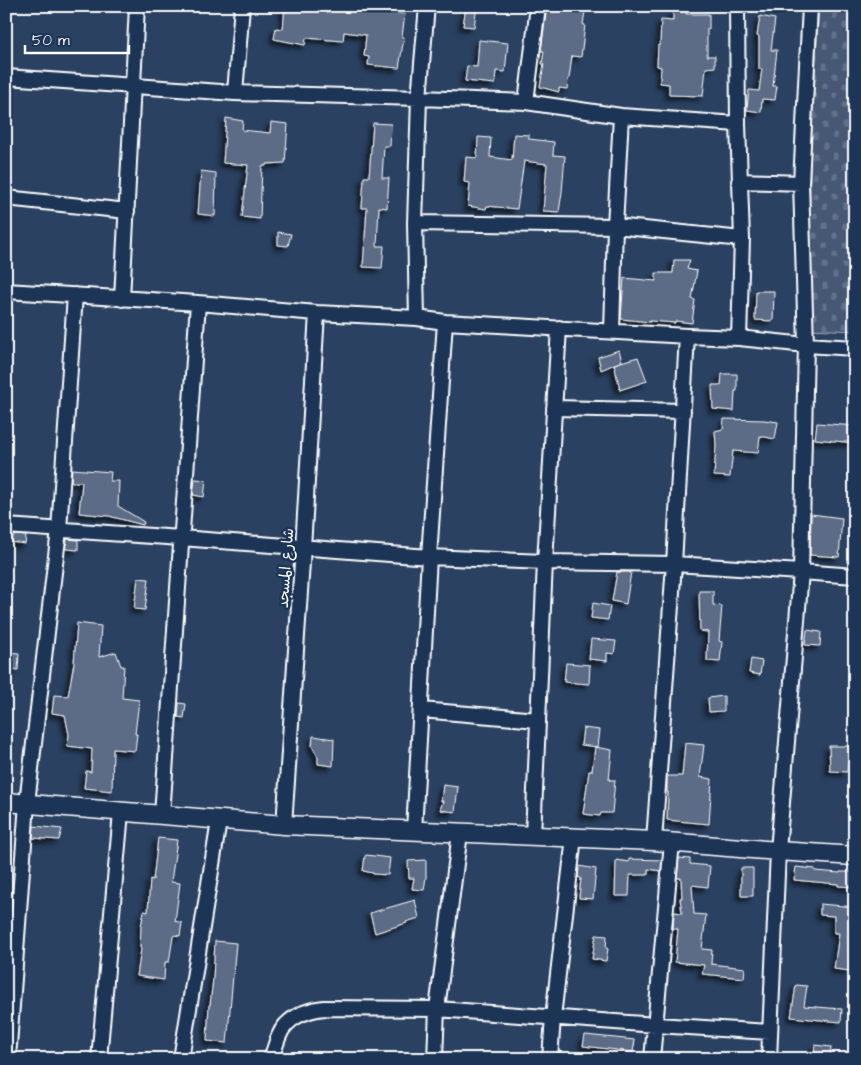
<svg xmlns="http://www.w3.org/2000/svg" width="861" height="1065" font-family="'Architects Daughter','Playpen Sans Arabic',sans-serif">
<defs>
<pattern id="cemetery-stones" width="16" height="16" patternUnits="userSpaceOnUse" patternTransform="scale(1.25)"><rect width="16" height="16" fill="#465975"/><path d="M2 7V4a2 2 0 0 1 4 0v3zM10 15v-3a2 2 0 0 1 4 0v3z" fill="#62728a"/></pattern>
<filter id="shadow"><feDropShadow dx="-4" dy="4" stdDeviation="2.5" flood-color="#0009"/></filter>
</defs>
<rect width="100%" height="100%" fill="#2a4161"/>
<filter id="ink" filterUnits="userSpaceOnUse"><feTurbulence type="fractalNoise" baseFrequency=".02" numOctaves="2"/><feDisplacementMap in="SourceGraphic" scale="10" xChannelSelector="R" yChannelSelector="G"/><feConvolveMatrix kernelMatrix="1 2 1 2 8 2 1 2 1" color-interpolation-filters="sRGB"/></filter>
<g filter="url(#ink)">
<path fill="url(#cemetery-stones)" stroke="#a2acba" d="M819 6H855V331L810 329V165Z"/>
<path fill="#5b6c86" stroke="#fff" filter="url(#shadow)" d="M285 6H324L344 8V6H368V10L405 14 402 37H404L399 68 368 65 369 57 364 56 366 35 344 32 343 41 306 38 305 45 274 39 276 28 283 29Z
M466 6H477L474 27 463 26Z
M547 6H586L583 24 585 25 581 57 572 56 569 79H568L567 89 559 88V92L540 87 544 64H542L544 51H541Z
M673 11 687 12 686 14H709V29H707V56H715V67L706 68 703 96 669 95V84L660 83 661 67 657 66 658 45H660L661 20 673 21Z
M760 16 775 19 771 50H777L773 86H777L775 100 762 99 761 112 747 110V107L749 90 759 91 762 69H759V37L757 36Z
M479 40 508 43 505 72 496 71 495 84 465 81 467 66 477 67Z
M226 118 243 121 242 130 270 133 271 122 288 124 285 163 266 164V166H262L260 219 242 217 248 165 223 163Z
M373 123 391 124 390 146H384L382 178H389L387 208 379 207 377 246H384L382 268 363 267 367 208H362L364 177H369Z
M514 134 529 135V139L554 142 553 155 565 156 562 192 559 212 543 211 547 164 524 161 517 209 487 206 486 209 468 206 470 183 464 182 466 157 477 158 478 137 491 138 490 157 512 160Z
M201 171 216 173 215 216 198 214Z
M278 232 291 234 288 246 278 245Z
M674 260H690L687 269 697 271 692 299 695 300 692 323 675 321V323L650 321V322L621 319 624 278 656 281V273H673Z
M756 291H774L773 321 755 320Z
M619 350 622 361 601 370 598 357Z
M638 357 647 381 620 390 614 364Z
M722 374H737V391H735L734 411 713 409 712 385H721Z
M724 419 764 420 778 422 775 439 760 436 758 453 733 451 730 477 714 476 716 446 715 431 723 429Z
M817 423 855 426V443L815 439Z
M72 469 111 472 110 481H119L118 506 144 522 143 525 109 516 79 513 82 482H71Z
M195 479 206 480 204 497 193 495Z
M811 514 842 518 839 557 810 555Z
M15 535 26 536 25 544 10 542Z
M67 539 78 540V550L66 549Z
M617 572H631L626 604 612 601Z
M138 578 149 579 145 610 134 609Z
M699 591H713V605L722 606 719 641 722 642 720 662 707 661 708 632 700 631Z
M593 603 610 606 608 620 591 618Z
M77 623 101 626 99 657 116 652 121 666H124L122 698 139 700 135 734H137L135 751 113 749 112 791 84 788 86 771 91 772 92 749 67 746 69 735 65 715 52 713 54 695 68 696 74 663Z
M807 630 821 632 820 646 805 645Z
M591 639 616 641 614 654 607 653V661L589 659Z
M6 652 19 653 18 670 6 669Z
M751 659 762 661 760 675 749 673Z
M566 663 590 665 589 684 564 682Z
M724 696V711L709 712 708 698Z
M179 703 186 704 184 718 178 717Z
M583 728 600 730 598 747 581 745Z
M313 736 334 739 333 766 318 764V757L312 746Z
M685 743 704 745 700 777 712 779 709 824 667 820 668 792H667V776H682Z
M829 746H850L847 772 830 771Z
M595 747 612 750 609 780H615L612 813H601L600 816 583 814 589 771H592Z
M443 785 458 787 455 812 440 810 443 801H441Z
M34 826 62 829 59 840 33 838Z
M158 838 177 840 171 882 180 883 175 921 182 923 180 936 174 935 173 937 169 962H165L164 980 137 976 141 949 140 948 141 926 144 911 148 912 150 879 153 880Z
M366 855 390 858 388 875 373 874V873L363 871 365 856Z
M679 858 690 859V864L710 866 708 887 692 885 694 914 706 915 702 949 712 950 711 964 745 968 744 978 702 974 704 965 675 962 678 929H673L674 912 682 913 680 898H682L681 878H677Z
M629 859 662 860 661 871 648 869V875H630L629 896H615L616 860 629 862Z
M426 860V877L424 890 412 889 414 878H409L408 861Z
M579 866 596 869 593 899 579 898 581 878 578 877Z
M796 867 815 869V871L840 873V872H854V887L838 886V884L794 880Z
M741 868H753V896H741Z
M415 900 419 918 406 922 407 923 375 933 370 913Z
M820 904 855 907V937L850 971 834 969 839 933H834V916L820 915Z
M596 935 607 936 606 948 608 949 606 961 592 959Z
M215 941 236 943 227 1043 207 1041 209 1005H210L213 979Z
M796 985 807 986 804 1006 842 1009 841 1022 791 1017Z
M585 1035 635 1040 633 1052 583 1046Z
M815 1045 831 1047 830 1059H813Z"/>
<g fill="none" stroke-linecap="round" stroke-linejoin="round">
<defs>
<path id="minor" d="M737 6 738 124 742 239 739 338
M6 77 235 93 419 98 526 102 621 116 738 124
M235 93 242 6
M526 102 538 6
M739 181 801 183
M6 198 127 211
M415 223 615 226 742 239
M6 291 198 303 317 313 417 318 445 322 687 336 739 338 806 345 855 348
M122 299 137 6
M417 318 415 223 419 98 427 6
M612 332 615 226 621 116
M554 408 683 411
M6 526 181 538 429 557 545 562 674 564 801 572 855 576
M421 710 538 720
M162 815 198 303
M284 825 303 548 317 313
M414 831 429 557 445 322
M533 836 545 562 559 328
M654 841 674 564 687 336
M8 1059 27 803 59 530 75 295
M99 1059 121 812
M181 1059 219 821
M271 1059C274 1051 276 1043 279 1036 286 1018 306 1010 324 1008L437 1009 656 1025 770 1032
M435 1059 437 1009 460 833
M550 1059 553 1017 574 837
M652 1059 672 842
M769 1059 778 851 801 572 806 345 801 183 810 6"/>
<path id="tertiary" d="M6 802 284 825 654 841 778 851 855 856"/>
</defs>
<use href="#minor" stroke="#fff" stroke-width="18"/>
<use href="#tertiary" stroke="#fff" stroke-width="21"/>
<use href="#minor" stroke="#1d3557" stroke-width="14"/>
<use href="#tertiary" stroke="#1d3557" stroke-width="18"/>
</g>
</g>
<g text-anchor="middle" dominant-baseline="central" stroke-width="5" stroke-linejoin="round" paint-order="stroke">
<g font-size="15" fill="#fff" stroke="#1d3557">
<text transform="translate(286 568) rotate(-86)">شارع المسجد</text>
</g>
</g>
<rect width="861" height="1065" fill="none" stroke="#1d3557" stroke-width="25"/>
<rect x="12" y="12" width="836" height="1040" fill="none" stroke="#fff" stroke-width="2" filter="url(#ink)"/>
<path d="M25 45v8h104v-8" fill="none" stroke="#ffffff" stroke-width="2.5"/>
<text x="32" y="45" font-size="15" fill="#ffffff" stroke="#1d3557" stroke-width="4" paint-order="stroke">50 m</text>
</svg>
